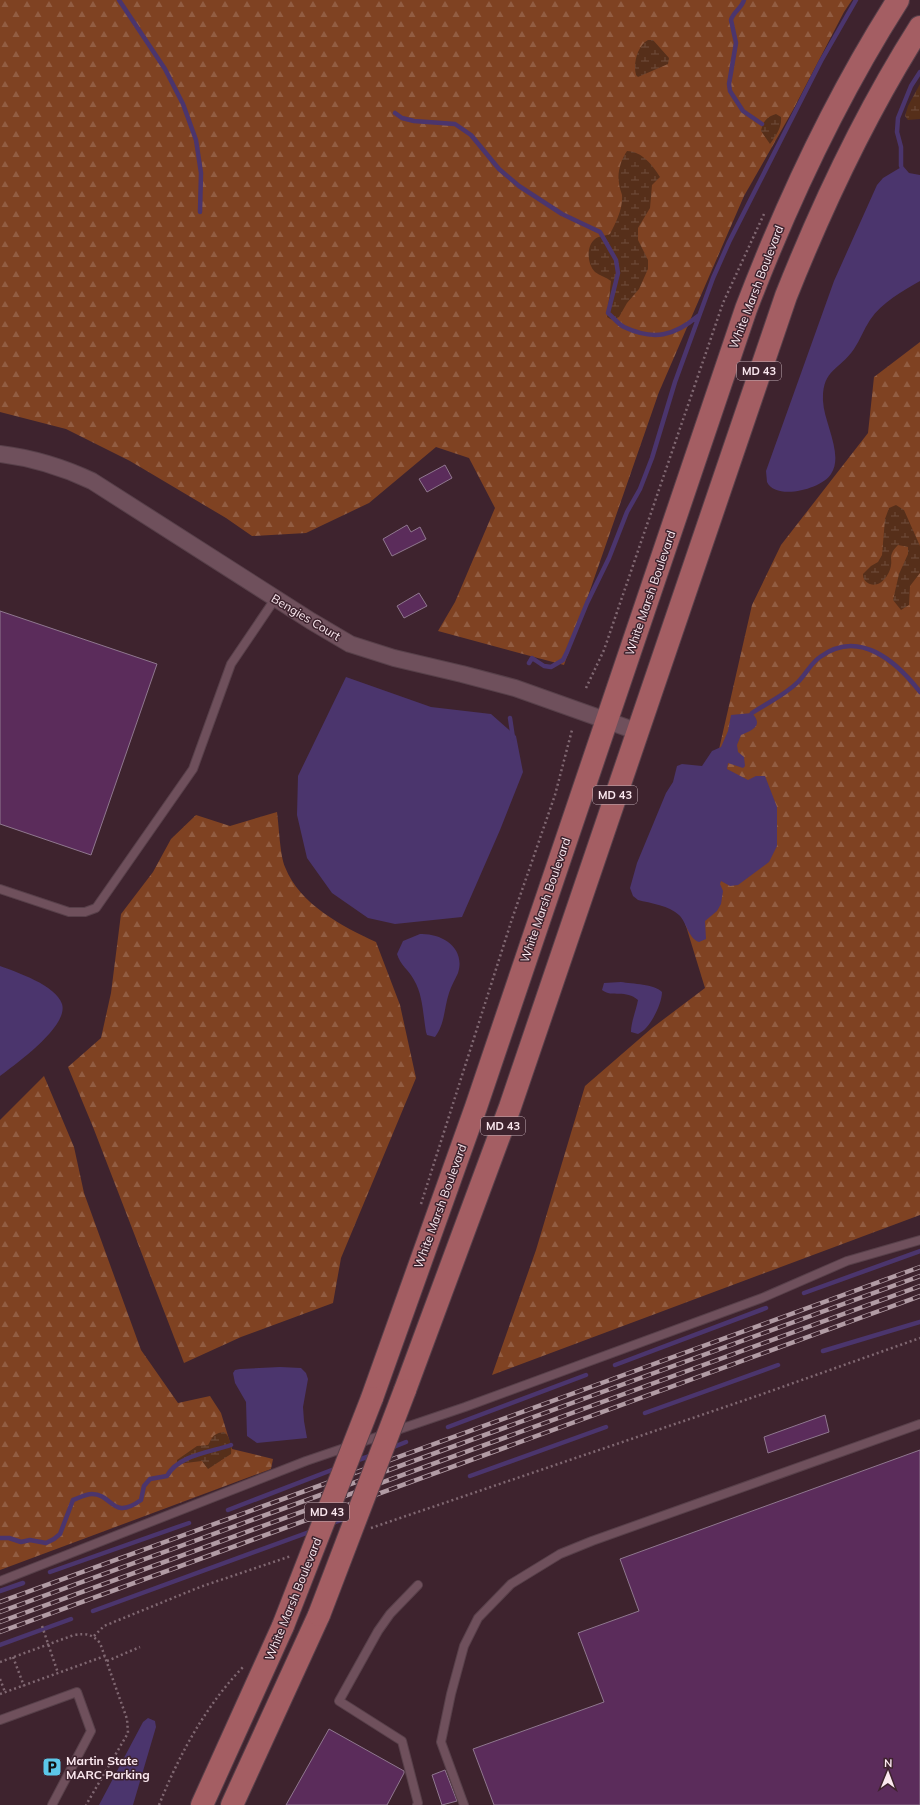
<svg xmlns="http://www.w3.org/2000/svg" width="920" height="1805" font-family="Mulish,sans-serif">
<defs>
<pattern id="forest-firs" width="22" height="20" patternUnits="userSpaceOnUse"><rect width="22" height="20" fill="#7f4222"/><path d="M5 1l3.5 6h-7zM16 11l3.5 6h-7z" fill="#925d42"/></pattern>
<pattern id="wetland-marsh" width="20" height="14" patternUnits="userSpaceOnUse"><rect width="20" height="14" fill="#562f1a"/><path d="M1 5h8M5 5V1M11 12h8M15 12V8" fill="none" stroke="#6f4d3c"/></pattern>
</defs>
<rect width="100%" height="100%" fill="#3e232e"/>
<path fill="url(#forest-firs)" d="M0 0H852L844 12 793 110 744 196 659 392 564 665 438 631 455 602 495 508 469 458 436 447 369 503 306 533 252 536 226 518 130 461 66 429 0 412Z
M920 342V1215L492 1375 536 1250 585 1086 652 1028 705 988 674 887 717 758 752 605 781 545 868 433 874 377Z
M277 812C279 827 280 855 285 867 300 905 342 926 376 942L400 1005 416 1078 341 1258 333 1303 241 1337 184 1363 93 1127 68 1067 101 1038 111 993 121 914 153 872 171 839 196 815 230 826Z
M44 1076 74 1147 84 1193 141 1350 178 1403 210 1396 221 1413 232 1449 273 1459 271 1469 0 1570V1120Z"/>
<path fill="url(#wetland-marsh)" d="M648 40H653L669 58 668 64 638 77 636 75C633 64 637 46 648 40Z
M920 84V119L908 120 905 116 908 106Z
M776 114 781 117C782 127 776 136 770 144L761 131C763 121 767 117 776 114Z
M627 151C641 151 653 165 660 177L652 185 650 208 638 228V240L648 260V269L639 289 627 303 619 317 612 320 607 317 611 281C606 277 600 276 595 272 587 264 586 246 595 239 598 236 605 236 610 234 616 222 623 209 622 195 621 191 619 187 619 183 617 172 621 160 627 151Z
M896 505 904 510 920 546V573L910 586 909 605 901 610 893 600 899 574 908 554V547L898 545C896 547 893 550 892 553 890 557 892 561 891 565 890 575 880 588 870 584 865 582 863 579 863 574L871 566 878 562 882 555 885 519 889 508Z
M224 1432C230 1436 232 1447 231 1454L208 1469 202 1461 177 1464V1460L197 1446 208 1445C213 1438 211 1434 224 1432Z"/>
<path fill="#4b356d" d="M903 166 909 173 920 175V281C903 291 882 302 870 320 864 329 860 340 854 349 839 371 822 369 823 401 824 423 844 455 831 474 822 489 776 501 767 482L766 471 834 281 877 185 883 178Z
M346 677 431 707 491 714 516 736 523 772 500 830 462 917 395 924 368 918 332 893 307 858 297 815 298 776Z
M752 713C764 726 752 730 741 735L737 745 738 752 744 757 745 766 743 768 728 763 727 769 748 780 756 776H765L777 807V846L769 862 738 885 730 886 721 881 720 884 723 891 721 904 717 911 705 921 706 939 699 942C688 938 687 923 679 915 670 906 650 903 638 900L633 896 630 888 637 863 666 793 673 782 677 766 682 764 702 766 712 751 721 747 728 731 731 715Z
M420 934C442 933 466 948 458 973 455 980 451 986 449 993 444 1008 445 1024 435 1037L427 1035 426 1032C423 1015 423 995 414 980 409 970 400 965 397 954L403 941Z
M0 966C16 972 56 985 62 1004 69 1026 16 1064 0 1076Z
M621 982C633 984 654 984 662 992 662 1004 650 1029 638 1034L631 1032C631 1022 636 1011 638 1000 626 989 612 998 602 990L604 983Z
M280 1367 301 1368 306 1373 308 1379 303 1407 304 1421 307 1438 257 1443 247 1436 246 1402 235 1383 233 1373 235 1370 240 1369Z
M148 1718 155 1721 156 1727 133 1805H99L143 1722Z"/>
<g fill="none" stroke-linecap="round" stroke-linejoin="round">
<path stroke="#4b356d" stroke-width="4.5" d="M119 0 165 69 183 104 196 140 201 173 200 212
M744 0C742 8 733 12 731 20L736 43 729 84 730 91 743 111 762 124
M395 113 402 118 414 121 455 124 471 135 499 169 519 186 562 214 600 232 616 260 618 273 608 313C613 317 618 324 624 327 654 341 674 336 698 316
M901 166V147L897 132 898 118 911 86 920 72
M529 663 532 658 544 666 551 667 563 660 567 652 587 603 609 558 627 512 640 489 652 458 675 382 713 278 729 242 821 61 856 0
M752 713C767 703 785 695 798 682 806 674 811 663 820 657 859 628 897 662 920 692
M510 718 513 738
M804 1293 920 1251
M823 1351 920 1322
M615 1365 766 1308
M645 1413 778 1365
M448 1427 586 1375
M391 1448 406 1442
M355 1461 373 1455
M470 1476 606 1427
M228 1510 337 1468
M330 1524 349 1517
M0 1538H9L21 1542 30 1540 46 1543 54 1539 60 1534 73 1500C79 1498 85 1494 92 1494 113 1494 112 1521 141 1500L144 1486 150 1479 167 1476C178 1455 211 1452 231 1445
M50 1572 189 1523
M0 1591 23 1583
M93 1611 312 1531
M0 1645 71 1619"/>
</g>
<path fill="#5b2c5b" stroke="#90788f" d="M445 465 452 478 427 492 419 479Z
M407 525 411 532 420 527 426 539 392 556 383 539Z
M419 593 427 606 404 618 397 606Z
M0 611 157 664 91 855 0 824Z
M825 1415 829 1432 768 1453 764 1437Z
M920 1450V1805H494L473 1749 604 1702 578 1633 639 1611 620 1559Z
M329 1729 404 1771V1773L387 1805H286Z
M445 1770 457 1801 442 1805 432 1775Z"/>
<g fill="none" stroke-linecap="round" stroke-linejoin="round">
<defs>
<path id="service" d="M0 889 69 912H85L96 908 193 769 231 664 275 599
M0 1581 306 1461 465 1407 762 1298 847 1261 920 1240
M0 1720 77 1692 91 1731 52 1805
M417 1805 418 1803 402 1741 339 1701 378 1631 390 1614 418 1585
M464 1805 441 1742 451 1694 464 1646 478 1618 511 1584 560 1554 592 1541 920 1424"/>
<path id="minor" d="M0 454C33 458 62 467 92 481L311 621 350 644 394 658 462 674 515 688 636 731"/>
<path id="primary" d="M405 1390 510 1107 786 296C823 203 866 112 920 27
M372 1398 476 1107 746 309C787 202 836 97 898 0
M202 1805 283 1626
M232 1805 319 1615"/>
</defs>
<use href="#service" stroke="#58404a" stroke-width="10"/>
<use href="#minor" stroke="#58404a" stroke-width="18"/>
<use href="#primary" stroke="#58404a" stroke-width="24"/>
<path stroke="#806872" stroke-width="2.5" stroke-dasharray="2 3" stroke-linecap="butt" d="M586 688 604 650 723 303 764 214
M421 1204 512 919 555 795 572 730
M371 1528 754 1397 920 1338
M42 1626 58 1673
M94 1636 104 1626 200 1587 291 1556
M13 1657 24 1686
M107 1661 140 1647
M0 1662 74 1635C86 1633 92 1634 100 1643L127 1719 128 1733 86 1805
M0 1679 5 1692
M0 1694 105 1656
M159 1805C179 1755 206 1705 244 1666"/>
<use href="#service" stroke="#6f505c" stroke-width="8"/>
<use href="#minor" stroke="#6f505c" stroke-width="16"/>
<use href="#primary" stroke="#a45e63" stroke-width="22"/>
<defs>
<path id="rail" d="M0 1602 920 1267
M0 1612 920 1276
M0 1622 920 1286
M0 1632 920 1296"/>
</defs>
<use href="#rail" stroke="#b19ba4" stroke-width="4.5"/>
<use href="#rail" stroke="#3e232e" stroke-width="3" stroke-dasharray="9" stroke-linecap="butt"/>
<defs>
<path id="primary-bridge" d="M319 1615 405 1390
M283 1626 372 1398"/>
</defs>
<use href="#primary-bridge" stroke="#58404a" stroke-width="24" stroke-linecap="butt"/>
<use href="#primary-bridge" stroke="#a45e63" stroke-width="22"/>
</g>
<defs>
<symbol id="parking-square" viewBox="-11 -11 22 22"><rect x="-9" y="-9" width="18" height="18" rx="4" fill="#5cc7e8" stroke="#3e232e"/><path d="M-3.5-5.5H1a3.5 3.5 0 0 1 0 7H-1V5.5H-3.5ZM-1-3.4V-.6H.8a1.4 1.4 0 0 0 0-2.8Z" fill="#111"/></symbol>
</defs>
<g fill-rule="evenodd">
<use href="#parking-square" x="41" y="1756" width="22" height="22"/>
</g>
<g text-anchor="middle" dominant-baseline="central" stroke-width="3" stroke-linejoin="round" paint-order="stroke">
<g fill="#3e232e" stroke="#c2adb5" stroke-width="1">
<rect x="737" y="362" width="44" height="18" rx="3"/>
<rect x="593" y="786" width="44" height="18" rx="3"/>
<rect x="481" y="1117" width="44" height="18" rx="3"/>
<rect x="305" y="1503" width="44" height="18" rx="3"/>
</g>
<g font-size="11" font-weight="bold" fill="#fbe8ef">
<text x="759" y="371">MD 43</text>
<text x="615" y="795">MD 43</text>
<text x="503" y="1126">MD 43</text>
<text x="327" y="1512">MD 43</text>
</g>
<g font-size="12" fill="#fbe8ef" stroke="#3e232e">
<text transform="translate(756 287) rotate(-69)">White Marsh Boulevard</text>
<text transform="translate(650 593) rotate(-71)">White Marsh Boulevard</text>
<text transform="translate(306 617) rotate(31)">Bengies Court</text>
<text transform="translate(545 900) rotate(-71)">White Marsh Boulevard</text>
<text transform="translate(440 1206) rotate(-70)">White Marsh Boulevard</text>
<text transform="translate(293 1599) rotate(-68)">White Marsh Boulevard</text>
</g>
<g font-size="12" font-weight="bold" fill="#fbe8ef" stroke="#3e232e" text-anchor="start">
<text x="66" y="1760">Martin State<tspan x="66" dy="14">MARC Parking</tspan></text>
</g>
</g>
<g transform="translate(888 1773) rotate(1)" stroke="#3e232e" stroke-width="3" paint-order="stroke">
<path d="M0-3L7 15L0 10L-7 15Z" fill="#fbe8ef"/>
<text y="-6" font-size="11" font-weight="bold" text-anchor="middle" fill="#fbe8ef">N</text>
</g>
</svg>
